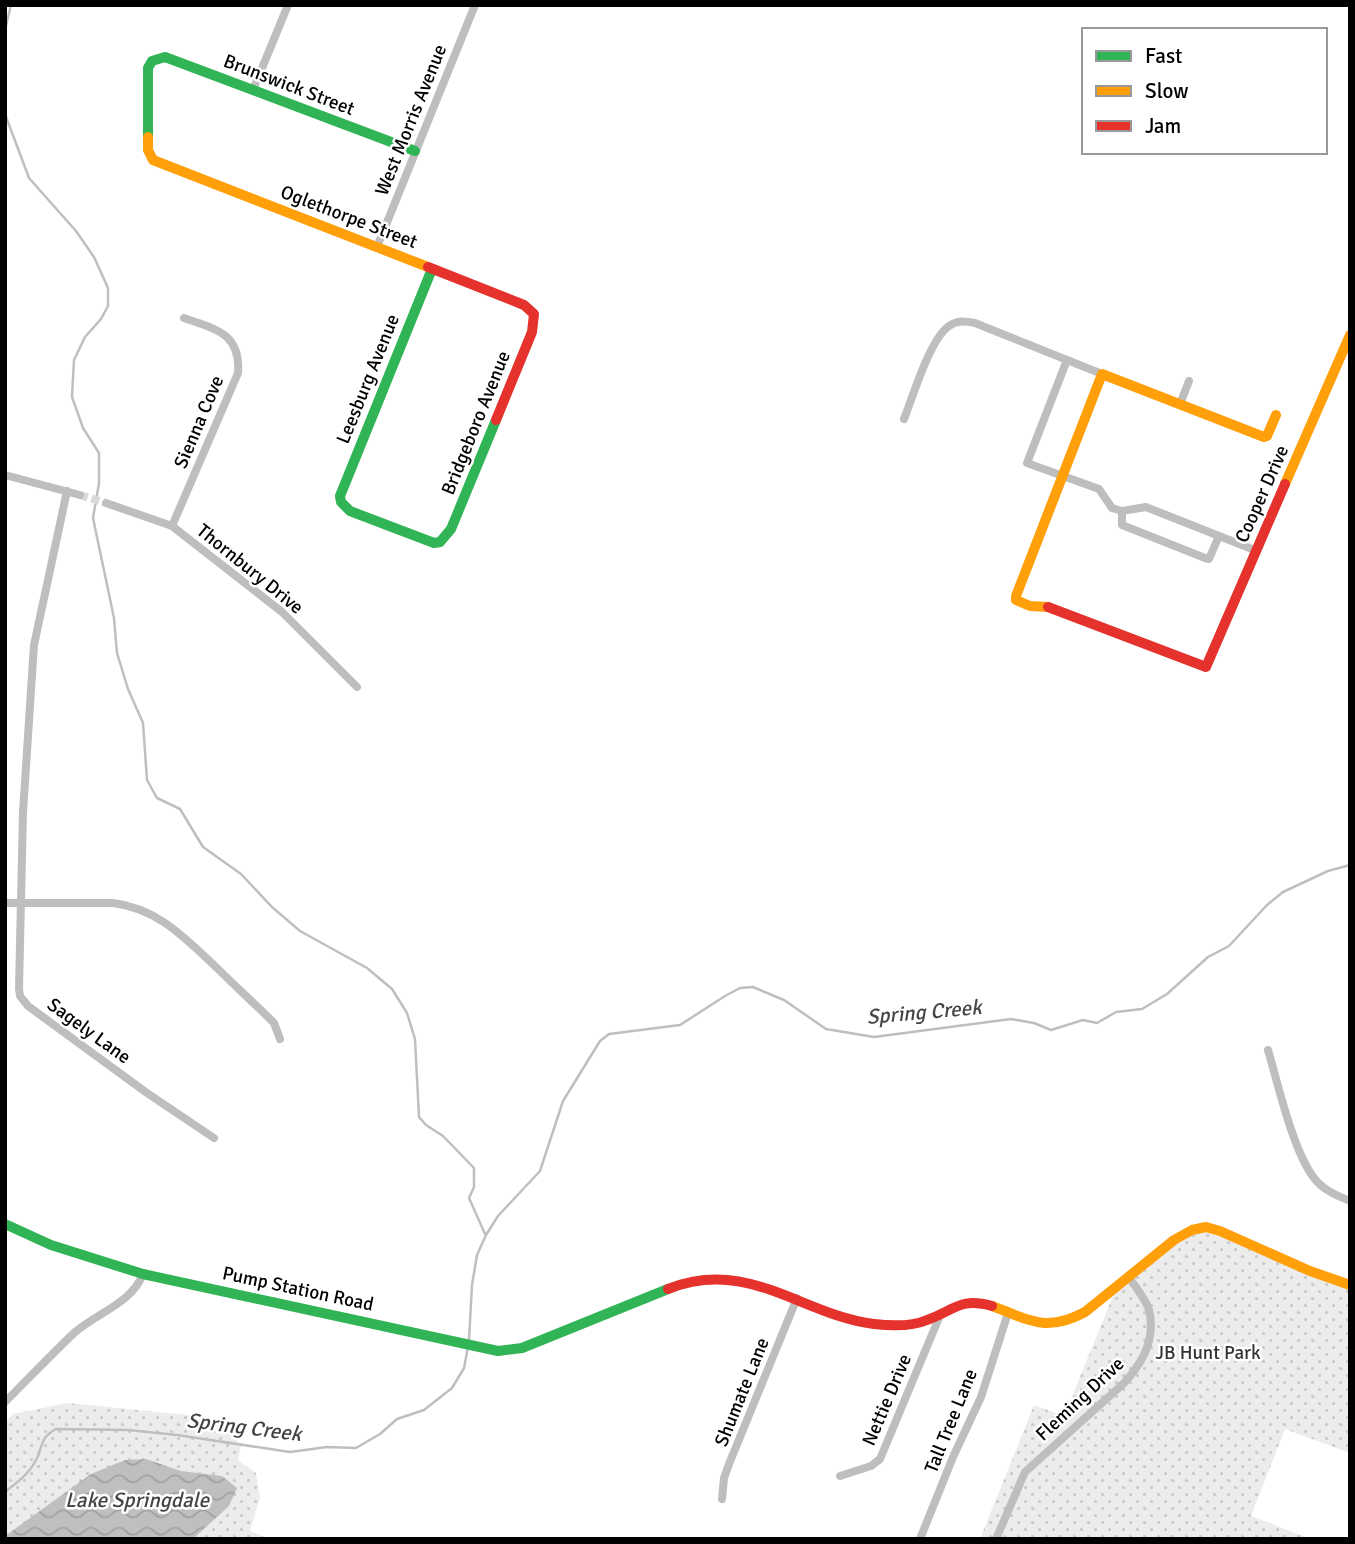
<svg xmlns="http://www.w3.org/2000/svg" width="1355" height="1544" font-family="Signika,sans-serif">
<defs>
<pattern id="park-dots" width="8" height="8" patternUnits="userSpaceOnUse" patternTransform="scale(1.75)"><rect width="8" height="8" fill="#ececec"/><path d="M2 2h.1M6 6h.1" fill="none" stroke="#c9c9c9" stroke-width="1.8" stroke-linecap="round"/></pattern>
<pattern id="water-waves" width="16" height="10" patternUnits="userSpaceOnUse" patternTransform="scale(1.75)"><rect width="16" height="10" fill="#bfbfbf"/><path d="M0 5q4-4 8 0t8 0" fill="none" stroke="#a2a2a2"/></pattern>
</defs>
<rect width="100%" height="100%" fill="#fff"/>
<path fill="url(#park-dots)" d="M1206 1227 1350 1285V1453L1285 1429 1251 1516 1311 1539H980L1034 1405 1064 1416 1117 1286 1174 1240Z
M68 1403 187 1415 218 1422 241 1445 238 1460 256 1473 260 1497 250 1531 269 1539H5V1423L13 1414Z"/>
<path fill="url(#water-waves)" d="M146 1459 181 1471 222 1476 237 1488 229 1506 193 1539H5V1536L91 1474 125 1460Z"/>
<g fill="none" stroke-linecap="round" stroke-linejoin="round">
<path stroke="#bfbfbf" stroke-width="2.5" d="M5 30 11 5
M5 114 29 178 76 231 94 257 108 288V306L101 319 85 337 74 360 72 397 83 428 99 453V483L93 518 114 618 117 653 128 689 143 723 147 780 157 798 180 809 203 847 241 874 272 907 300 931 367 968 392 989 407 1013 415 1039 419 1117 426 1125 443 1136 474 1168V1187L469 1198 485 1234
M469 1340 472 1285 477 1255 486 1235 498 1216 540 1171 563 1101 600 1041 609 1034 680 1025 725 996 740 988 753 987 784 1000 826 1029 874 1037 1011 1019 1034 1023 1051 1030 1083 1020 1097 1023 1116 1012 1142 1009 1167 994 1208 957 1229 946 1267 905 1283 892 1328 871 1350 865
M5 1492C16 1483 28 1475 35 1462 44 1447 38 1439 56 1429L128 1430 177 1435 290 1452 327 1447 356 1448 380 1434 397 1419 424 1410 452 1388 464 1368 468 1347"/>
<path stroke="#d9d9d9" stroke-width="8" stroke-dasharray="8 4" stroke-linecap="butt" d="M80 495 106 503"/>
<path stroke="#bebebe" stroke-width="8" d="M253 90 288 5
M377 247 475 5
M1067 360 1027 463 1099 489 1112 508 1122 511 1146 507 1257 551
M1180 404 1189 381
M904 419C913 396 930 339 949 326 958 320 965 321 975 323L1102 374
M5 475 80 495
M67 491 34 645 23 812 19 989 20 996 28 1006 147 1093 214 1138
M106 503 172 526 282 612 357 687
M1122 511V525L1205 558 1209 559 1219 536
M172 526 238 373C241 333 215 329 184 318
M5 903H113C157 908 185 938 216 967 235 986 255 1004 274 1023L280 1039
M1268 1050C1278 1084 1293 1151 1314 1178 1323 1190 1336 1195 1350 1201
M5 1402C28 1379 51 1355 74 1333 97 1313 132 1303 143 1274
M840 1476 871 1466 880 1459 941 1313
M722 1499 724 1478 729 1464 797 1298
M920 1539 953 1457 981 1397 1008 1313
M996 1539 1025 1472 1123 1384C1142 1364 1156 1338 1149 1310 1146 1299 1135 1287 1129 1277"/>
<path stroke="#30b455" stroke-width="10" d="M148 137V68L152 61 165 57 415 151
M432 269 340 496 341 502 350 511 434 543 440 542 451 529 496 420
M5 1224 51 1245 143 1274 498 1351 522 1348 668 1289"/>
<path stroke="#ff9f0a" stroke-width="10" d="M148 137V150L153 160 428 267
M1285 484 1350 335
M1048 607 1030 606 1016 600V596L1102 374 1264 437 1267 436 1276 415
M992 1306C1030 1320 1046 1333 1085 1312L1174 1240 1192 1230 1206 1227 1220 1231 1310 1271 1350 1285"/>
<path stroke="#e5322d" stroke-width="10" d="M428 267 524 305 534 314 532 332 496 420
M1048 607 1206 667 1285 484
M668 1289C748 1257 802 1315 874 1324 891 1326 911 1327 927 1320 955 1310 960 1297 992 1306"/>
</g>
<g text-anchor="middle" dominant-baseline="central" stroke-width="5" stroke-linejoin="round" paint-order="stroke">
<g font-size="19" fill="#000" stroke="#fff">
<text transform="translate(289 85) rotate(21)">Brunswick Street</text>
<text transform="translate(411 120) rotate(-68)">West Morris Avenue</text>
<text transform="translate(349 217) rotate(21)">Oglethorpe Street</text>
<text transform="translate(368 379) rotate(-68)">Leesburg Avenue</text>
<text transform="translate(199 422) rotate(-67)">Sienna Cove</text>
<text transform="translate(476 423) rotate(-68)">Bridgeboro Avenue</text>
<text transform="translate(1262 494) rotate(-66)">Cooper Drive</text>
<text transform="translate(250 569) rotate(39)">Thornbury Drive</text>
<text transform="translate(89 1031) rotate(36)">Sagely Lane</text>
<text transform="translate(298 1289) rotate(12)">Pump Station Road</text>
<text transform="translate(742 1392) rotate(-68)">Shumate Lane</text>
<text transform="translate(1080 1399) rotate(-43)">Fleming Drive</text>
<text transform="translate(887 1400) rotate(-67)">Nettie Drive</text>
<text transform="translate(951 1421) rotate(-68)">Tall Tree Lane</text>
</g>
<g font-size="19" fill="#333" stroke="#fff">
<text x="1208" y="1353">JB Hunt Park</text>
</g>
<g font-size="21" font-style="italic" fill="#444" stroke="#fff">
<text transform="translate(924 1012) rotate(-5)">Spring Creek</text>
<text transform="translate(244 1427) rotate(7)">Spring Creek</text>
<text x="137" y="1500">Lake Springdale</text>
</g>
</g>
<rect width="1355" height="1544" fill="none" stroke="#000000" stroke-width="14"/>
<rect x="1082" y="28" width="245" height="126" fill="#ffffff" stroke="#999999" stroke-width="2"/>
<rect x="1096" y="51" width="35" height="10" fill="#30b455" stroke="#999999" stroke-width="2"/>
<text x="1145" y="63" font-size="21" fill="#000000">Fast</text>
<rect x="1096" y="86" width="35" height="10" fill="#ff9f0a" stroke="#999999" stroke-width="2"/>
<text x="1145" y="98" font-size="21" fill="#000000">Slow</text>
<rect x="1096" y="121" width="35" height="10" fill="#e5322d" stroke="#999999" stroke-width="2"/>
<text x="1145" y="133" font-size="21" fill="#000000">Jam</text>
</svg>
